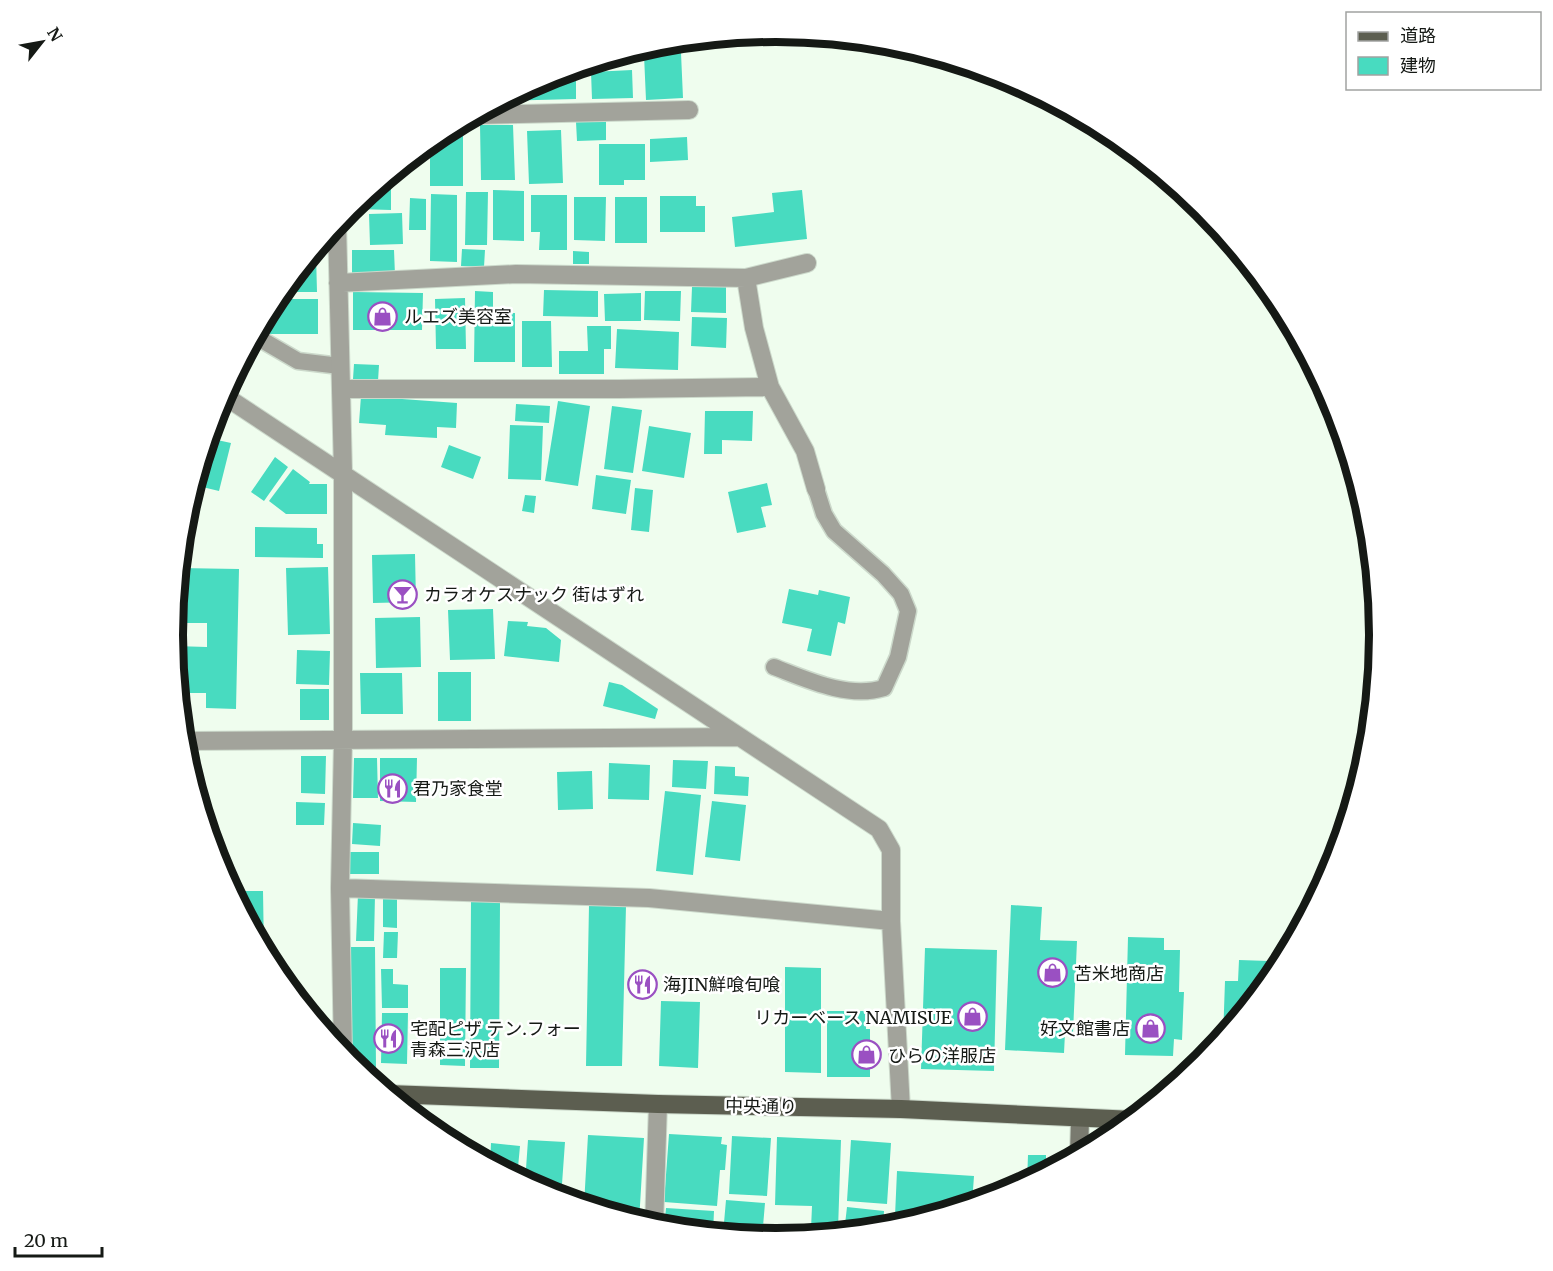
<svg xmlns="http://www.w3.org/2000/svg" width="1553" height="1271" font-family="Merriweather,'Noto Sans JP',serif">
<rect width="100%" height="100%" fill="#effdee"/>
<path fill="#48dbc0" d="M635 50 636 56 614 58V57Z
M681 53 683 98 646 100 644 55Z
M632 70 633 98 592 99 591 72Z
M563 72H576V99L502 101 546 77Z
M606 121V140L577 141 576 122Z
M480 125H513L515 180H481Z
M451 128H463V186H430V142Z
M561 130 563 183 529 184 527 131Z
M687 137 688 160 650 162V139Z
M599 144H645V180H624V185H599Z
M374 188 391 189V210L356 209V203Z
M493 190 524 191V241L493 240Z
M802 190 807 239 735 247 732 217 774 212 772 193Z
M466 192H488L487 245H465Z
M431 194 457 195V262L430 261Z
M531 195H567V250H539L540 232H531Z
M660 196H696V206H705V232H660Z
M574 197H606L605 241 574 240Z
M615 197H647V243H615Z
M410 198 426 199V230H409Z
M402 213 403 244 370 245 369 214Z
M462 249 485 250 484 267 461 266Z
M352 250H394L395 275H352Z
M573 251 589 252V264H573Z
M312 254H316L317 292H281Z
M692 287H726V313L691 312Z
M544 290 598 291V317L543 316Z
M475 291 493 292V313H515V362H474Z
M645 291H681L680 321 644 320Z
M353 292 423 293 422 330H353Z
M641 293V321H605L604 294Z
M465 298 466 349H436L435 299Z
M275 299H318V334H265V318Z
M692 317 727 318 726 348 691 346Z
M522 321H551L552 367H522Z
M587 326H611V349H604V374H559V351H588Z
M617 329 679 332 678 370 615 368Z
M354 364 379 365 378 381 353 379Z
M361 396 457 403 456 428 437 427V438L385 435 386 425 359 423Z
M558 401 590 406 578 486 545 481Z
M516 404 550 406 549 423 515 421Z
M612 406 642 410 633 473 604 469Z
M705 411H753L752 441 722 440V454H704Z
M510 425 543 426 541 480 508 479Z
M649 426 691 433 684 478 642 471Z
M208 438 231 443 219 491 194 485Z
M449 445 481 457 473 479 441 467Z
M275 457 288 467 264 501 251 492Z
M293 469 310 482 309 484H327V514H286L269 501Z
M596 475 631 480 626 514 592 509Z
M767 483 772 505 761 507 766 527 737 533 728 492Z
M635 488 653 490 649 532 631 530Z
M525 495 536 496 534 513 522 511Z
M255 527 317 528V544H323V558L255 557Z
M415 554 416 602 373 603 372 555Z
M328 567 330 634 288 635 286 568Z
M179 568 239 569 236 709 206 708V693H178L174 646 207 647V623H186V615H174Z
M789 589 818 595 819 590 850 597 845 624 838 622 831 656 807 651 812 629 782 623Z
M493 609 495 659 450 660 448 610Z
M420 617 421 667 376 668 375 618Z
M508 621 528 622 527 626 546 628 561 640 559 662 504 656Z
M297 650 330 651 329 685 296 684Z
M438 672H471V721H438Z
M360 673H402L403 714H361Z
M609 682 622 685 658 709 655 719 603 706Z
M300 689H329V720H300Z
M301 756H326L325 794 301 793Z
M354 758H377L378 798H353Z
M380 758H417L416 802 380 801Z
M673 760 708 761 706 789 672 787Z
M609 763 650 765 649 800 608 799Z
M715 766 735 767V776L749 777 748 796 714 794Z
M592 771 593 809 558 810 557 772Z
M665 791 701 795 693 875 656 871Z
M712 801 746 805 740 861 705 857Z
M296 802 325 803 324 825H296Z
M353 823 381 825 380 846 352 844Z
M349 852H379V874H350Z
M236 891H263L264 952 236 899Z
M358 894 375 895 374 941H356Z
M383 897H397V928L383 927Z
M471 901 500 902 499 1068H470Z
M589 905 626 906 622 1066H586Z
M1011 905 1042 907 1040 940 1077 941 1073 1033H1065L1064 1053 1005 1050Z
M384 932H398L397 958H383Z
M1128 937 1164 938V950H1180L1179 992H1184L1182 1040 1174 1039 1173 1056 1125 1055Z
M348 947H375L376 1068H356L349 1062Z
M925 948 997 950 994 1071 921 1069Z
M1239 960 1269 961V984L1223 1039 1225 981H1238Z
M785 967 821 968V1073L785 1072Z
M440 968H466L465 1066 440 1065Z
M381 969H393V984L408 985V1008H382Z
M661 1001 700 1002 698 1068 659 1066Z
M827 1011H866V1029H870V1077H827Z
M382 1013H408L407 1064 381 1063Z
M669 1134 722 1137 721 1144 727 1145 725 1170H720L717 1206 664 1202Z
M588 1135 644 1138 639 1222 584 1205Z
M732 1136 771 1138 767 1196 729 1194Z
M777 1137 841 1140 838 1230 811 1229 812 1206 775 1205Z
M528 1140 565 1142 561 1198 545 1193 525 1183Z
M851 1140 891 1143 887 1204 847 1201Z
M491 1143 520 1146 517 1178 490 1164Z
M462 1149 485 1150 484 1161 480 1158Z
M1028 1155H1046V1162H1053V1169L1027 1183Z
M897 1171 974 1176 972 1204 890 1228V1216H895Z
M726 1200 765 1203 762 1238 723 1234Z
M847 1207 884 1211 883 1229 844 1233Z
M666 1208 714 1211 713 1233 664 1228Z"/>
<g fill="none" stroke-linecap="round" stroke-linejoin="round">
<defs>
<path id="lane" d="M255 336 298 361 340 366
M774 667C808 680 848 699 884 688L898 657 908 611 901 594 883 574 834 531 824 514 816 489"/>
<path id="street" d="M475 115 689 110
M337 223 343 473V740L340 888 343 1055
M746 278 754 328 770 387 805 451 816 489
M338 283 516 274 746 278 807 263
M341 389H619L770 387
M223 395 879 829 891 850V921L901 1109
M183 741 738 737
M340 888 649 898 891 921
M654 1227 658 1104"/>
<path id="secondary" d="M1079 1155 1080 1118"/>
<path id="primary" d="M388 1094 658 1104 901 1109 1134 1120"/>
</defs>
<use href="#lane" stroke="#ccd9cb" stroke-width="19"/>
<use href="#street" stroke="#ccd9cb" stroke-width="20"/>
<use href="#secondary" stroke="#ccd9cb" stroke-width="20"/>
<use href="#primary" stroke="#ccd9cb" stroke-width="20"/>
<use href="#lane" stroke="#a2a39b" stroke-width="16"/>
<use href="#street" stroke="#a2a39b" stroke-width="18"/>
<use href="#secondary" stroke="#797a6f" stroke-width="18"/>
<use href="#primary" stroke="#5c5e50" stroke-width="18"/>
</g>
<defs>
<symbol id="shop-ring" viewBox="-11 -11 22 22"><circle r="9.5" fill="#fff" stroke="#9a50c2" stroke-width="1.5"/><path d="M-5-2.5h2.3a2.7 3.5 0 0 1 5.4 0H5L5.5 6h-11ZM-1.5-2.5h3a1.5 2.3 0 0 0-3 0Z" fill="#9a50c2"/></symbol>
<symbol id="bar-ring" viewBox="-11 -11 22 22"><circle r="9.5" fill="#fff" stroke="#9a50c2" stroke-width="1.5"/><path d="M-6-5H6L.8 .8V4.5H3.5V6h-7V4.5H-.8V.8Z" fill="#9a50c2"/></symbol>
<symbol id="restaurant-ring" viewBox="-11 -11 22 22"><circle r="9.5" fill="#fff" stroke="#9a50c2" stroke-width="1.5"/><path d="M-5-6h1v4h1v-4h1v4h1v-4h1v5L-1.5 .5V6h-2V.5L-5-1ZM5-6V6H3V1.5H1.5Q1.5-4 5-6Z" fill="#9a50c2"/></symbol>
</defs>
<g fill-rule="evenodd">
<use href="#shop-ring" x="366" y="300" width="33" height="33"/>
<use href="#bar-ring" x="386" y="578" width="33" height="33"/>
<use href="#restaurant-ring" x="376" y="772" width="33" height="33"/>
<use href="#shop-ring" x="1036" y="956" width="33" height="33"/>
<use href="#restaurant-ring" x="626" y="968" width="33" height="33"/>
<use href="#shop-ring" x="956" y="1000" width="33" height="33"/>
<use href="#shop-ring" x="1134" y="1012" width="33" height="33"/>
<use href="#restaurant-ring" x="372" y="1022" width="33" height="33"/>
<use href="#shop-ring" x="850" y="1038" width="33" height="33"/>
</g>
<g text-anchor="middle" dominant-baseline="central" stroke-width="5" stroke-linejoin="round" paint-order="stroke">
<g font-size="18" fill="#151915" stroke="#fff" text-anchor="start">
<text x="404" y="316">ルエズ美容室</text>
<text x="424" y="594">カラオケスナック 街はずれ</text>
<text x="413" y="788">君乃家食堂</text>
<text x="1074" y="973">苫米地商店</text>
<text x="663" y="984">海JIN鮮喰旬喰</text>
<text x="952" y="1017" text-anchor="end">リカーベース NAMISUE</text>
<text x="410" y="1028">宅配ピザ テン.フォー<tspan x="410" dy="21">青森三沢店</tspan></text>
<text x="1130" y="1028" text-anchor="end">好文館書店</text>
<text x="888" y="1055">ひらの洋服店</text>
</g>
<g font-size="18" fill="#151915" stroke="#fff">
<text transform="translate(761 1106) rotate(1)">中央通り</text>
</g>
</g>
<path d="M0 0H1553V1271H0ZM183 635a593 593 0 1 1 1186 0a593 593 0 1 1-1186 0Z" fill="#fff" fill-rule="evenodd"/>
<path fill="none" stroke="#151915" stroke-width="8" d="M183 635a593 593 0 1 1 1186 0a593 593 0 1 1-1186 0Z"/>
<rect x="1346" y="12" width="195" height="78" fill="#ffffff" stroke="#a1a3a1" stroke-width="1.5"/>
<rect x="1358" y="32" width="30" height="9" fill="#5c5e50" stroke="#a1a3a1" stroke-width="1.5"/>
<text x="1400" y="42" font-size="18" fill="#151915">道路</text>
<rect x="1358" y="57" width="30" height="18" fill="#48dbc0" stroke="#a1a3a1" stroke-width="1.5"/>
<text x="1400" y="72" font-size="18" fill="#151915">建物</text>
<g transform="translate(42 42) rotate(59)" stroke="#ffffff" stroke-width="4.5" paint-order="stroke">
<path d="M0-4.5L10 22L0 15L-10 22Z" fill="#151915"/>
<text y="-9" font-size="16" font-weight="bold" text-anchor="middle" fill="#151915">N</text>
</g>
<path d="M15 1247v9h87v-9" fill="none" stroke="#151915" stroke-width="3"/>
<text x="24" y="1247" font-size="18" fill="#151915" stroke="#ffffff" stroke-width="4.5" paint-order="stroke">20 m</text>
</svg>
